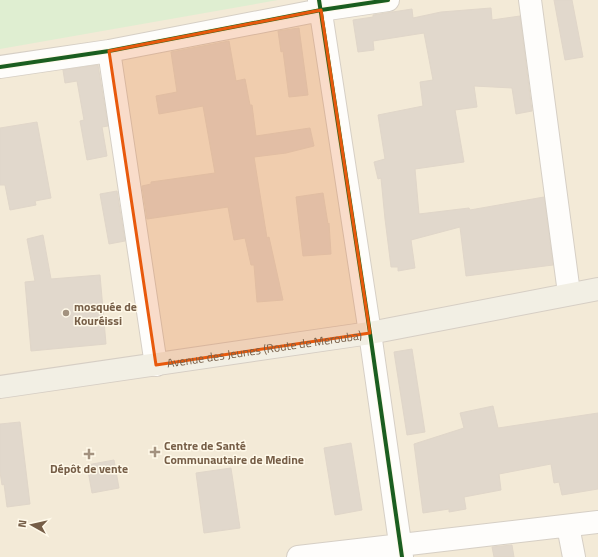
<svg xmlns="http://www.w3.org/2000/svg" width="598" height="557" font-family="'Titillium Web',sans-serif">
<rect width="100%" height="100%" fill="#f7f2e7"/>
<path fill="#f3ead7" d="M0 0H598V557H0Z"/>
<path fill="#dfeed1" d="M0 0H278L0 49Z"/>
<path fill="#e1d8cc" stroke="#e0d6c9" d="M554 0H572L583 57 565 60Z
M491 8 492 20 520 16 532 111 516 114 512 88 474 86 477 107 455 110 464 162 415 169 419 214 469 208 470 210 544 197 553 265 466 276 460 227 411 240 415 268 398 271V267H391L385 219 381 178 378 179 374 162 385 159 378 115 423 106 420 82 433 80 424 33 373 41 374 50 358 52 353 20 373 17V15L412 9 413 18 441 12Z
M299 28 308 95 289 97 283 51 281 52 278 31Z
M229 41 236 81 245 79 250 105H252L256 136 310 128 314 146 286 153 254 157 267 238 269 237 283 300 257 302 254 265H251L245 238 234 240 228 207 147 219 142 186 151 184V182L215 173 203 106 159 114 156 96 177 92 171 52Z
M98 65 108 126 102 127 107 156 87 160 80 121 84 120 77 81 65 83 63 70Z
M37 122 51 198 35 201 36 205 10 210 5 185H0V128Z
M117 191 125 241 109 244 100 194Z
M323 193 328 224 329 223 331 254 303 256 296 197Z
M43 235 51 279 100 275 106 344 31 351 25 282 35 281 27 239Z
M412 349 425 432 407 435 394 352Z
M493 406 498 428 598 413V489L562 495 559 482 554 483 551 464 499 474 501 490 464 497 466 509 449 512V509L423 513 414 444 464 428 460 413Z
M20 422 30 504 7 507 4 484 2 485 0 472V424Z
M351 443 362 510 335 515 324 448Z
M114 460 119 488 92 493 87 465Z
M231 468 240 528 204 533 196 473Z
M512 545 514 557H494L492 547Z"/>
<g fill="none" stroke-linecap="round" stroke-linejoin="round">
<defs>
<path id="minor" d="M319 0 370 333 402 557
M530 0 569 293
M109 51 156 365
M0 67 109 51 321 10 388 0
M568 526 574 557
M298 557 598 522"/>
<g id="major">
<path id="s1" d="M0 387 370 333 598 289"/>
</g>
</defs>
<use href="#minor" stroke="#d6cfc5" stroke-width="24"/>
<use href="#major" stroke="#d6cec4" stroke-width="24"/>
<use href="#minor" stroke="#fefdfb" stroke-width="22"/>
<use href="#major" stroke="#f2efe4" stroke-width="22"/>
<defs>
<path id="cycleway" d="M319 0 370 333 402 557
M0 67 109 51 321 10 388 0"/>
</defs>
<use href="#cycleway" stroke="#fff9e9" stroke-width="6"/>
<use href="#cycleway" stroke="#1b5e20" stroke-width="4"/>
</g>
<path fill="#e8590c" fill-opacity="0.2" stroke="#e8590c" stroke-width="3" stroke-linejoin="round" d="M321 10 370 333 156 365 109 51Z"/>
<g fill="#a3927f" stroke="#fff9e9" stroke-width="1.5">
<circle cx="66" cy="313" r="4"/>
<path d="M153 446h4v4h4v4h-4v4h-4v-4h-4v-4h4z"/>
<path d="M87 448h4v4h4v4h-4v4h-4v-4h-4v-4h4z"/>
</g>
<g text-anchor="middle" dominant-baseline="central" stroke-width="3" stroke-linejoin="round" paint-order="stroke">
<g font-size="12" font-weight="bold" fill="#765e47" stroke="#fff9e9" text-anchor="start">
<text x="74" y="306">mosquée de<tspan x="74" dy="14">Kouréissi</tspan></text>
<text x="164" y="445">Centre de Santé<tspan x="164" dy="14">Communautaire de Medine</tspan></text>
<text x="89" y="468" text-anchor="middle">Dépôt de vente</text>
</g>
<g font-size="12" fill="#765e47" stroke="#fff9e9">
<text stroke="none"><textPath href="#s1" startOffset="267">Avenue des Jeunes (Route de Merouba)</textPath></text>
</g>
</g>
<g transform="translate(32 525) rotate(278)" stroke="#fff9e9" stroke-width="3" paint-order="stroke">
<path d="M0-3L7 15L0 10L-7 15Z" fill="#765e47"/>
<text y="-6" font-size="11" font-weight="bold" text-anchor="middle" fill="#765e47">N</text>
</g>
</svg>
